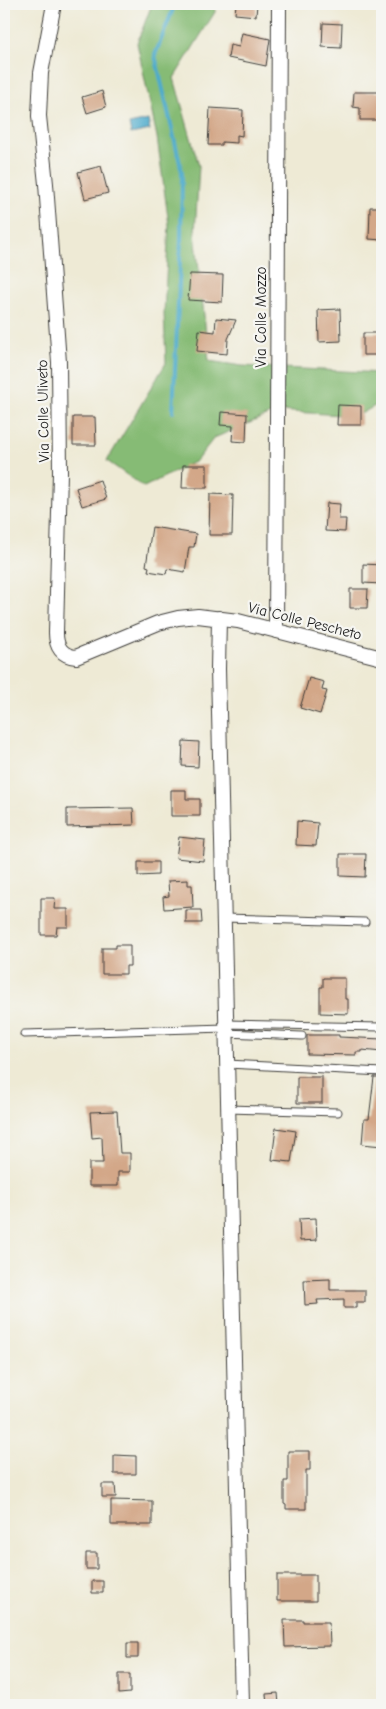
<svg xmlns="http://www.w3.org/2000/svg" width="386" height="1709" font-family="'Comic Neue',sans-serif">
<rect width="100%" height="100%" fill="#f6f6f2"/>
<filter id="ink" filterUnits="userSpaceOnUse"><feTurbulence type="fractalNoise" baseFrequency=".02" numOctaves="2"/><feDisplacementMap in="SourceGraphic" scale="10" xChannelSelector="R" yChannelSelector="G"/><feConvolveMatrix kernelMatrix="1 2 1 2 8 2 1 2 1" color-interpolation-filters="sRGB"/></filter>
<filter id="wash" filterUnits="userSpaceOnUse"><feTurbulence type="fractalNoise" baseFrequency=".0096" numOctaves="4" result="noise"/><feDisplacementMap in="SourceGraphic" scale="20" xChannelSelector="R" yChannelSelector="G"/><feGaussianBlur stdDeviation="1.12" result="paint"/><feColorMatrix in="noise" values="0 0 0 0 0 0 0 0 0 0 0 0 0 0 0 0 0 1.4 0 .05"/><feComposite in="paint" operator="in"/></filter>
<g filter="url(#wash)">
<rect width="100%" height="100%" fill="#eeead5"/>
<path fill="#86bb75" stroke="#516c48" d="M152 4H216L215 12 174 78 199 166 195 233 209 361 242 366 382 373V402L357 416 278 411 214 438 196 461 144 487 107 461 166 363 164 313 169 225 157 137 137 43Z"/>
<path fill="#4eabcc" stroke="#356474" d="M148 120 150 130 131 134 129 124Z"/>
<g fill="none" stroke-linecap="round" stroke-linejoin="round">
<path stroke="#4eabcc" stroke-width="4" d="M173 412 181 240 182 172 155 55 175 4"/>
</g>
<g id="blocks">
<path fill="#d3a788" d="M236 4H257L256 16 235 14Z
M323 23 342 24 341 48 322 47Z
M242 33 270 39 266 66 228 58 230 45 239 47Z
M102 91 106 107 87 113 82 97Z
M354 92H382V120H360V108L353 107Z
M210 108 243 110 242 136 237 135V143L222 142V145H208Z
M101 166 108 193 85 199 78 172Z
M370 207H382V240L369 239Z
M190 274 223 275 222 302 188 300Z
M340 309 341 341 319 342 318 310Z
M216 318 236 320 228 339 227 354 197 351 199 330 215 332Z
M363 333H382V355H363Z
M338 405 361 406V425H337Z
M221 412 247 414 246 442 232 441 233 426 220 425Z
M73 417H95L96 445H73Z
M183 465H207V488H182Z
M100 480 106 499 82 506 76 488Z
M210 494 233 495 232 535H209Z
M327 503 340 504 339 519H346L345 532 325 531Z
M152 527 196 534 194 547H189L185 572 167 569 166 574 148 571 149 567 146 566Z
M363 564 382 565V584L363 583Z
M350 589H368L367 608H350Z
M309 678 324 682 322 690 327 691 320 714 300 708Z
M183 741 199 742 198 767 182 766Z
M171 790H186V799H200V816H171Z
M133 808 134 825 67 827V809Z
M297 821 318 823 316 846 296 845Z
M179 837 205 840 203 861 176 858Z
M340 854H366L365 877 340 876Z
M138 862H158V875L138 876Z
M188 880V885H192L193 907 164 909 163 897 169 896 168 881Z
M41 898H55L54 909H68V927H57L56 935H41Z
M186 910H201L202 923H186Z
M116 945H130V966H126V974H102V948H116Z
M323 978H345V999H348V1014L320 1013V987H323Z
M307 1035H339V1037L382 1039V1052L362 1050V1052H356V1055L307 1054Z
M297 1077H322V1103H297Z
M374 1077H382V1146L362 1144 364 1119H369Z
M117 1111 120 1153H130V1172H118V1186H89V1163H103L102 1137 92 1138 90 1112Z
M276 1128 296 1131 291 1162 272 1160Z
M316 1218 317 1240 300 1241 299 1219Z
M330 1279V1290H365V1302H356V1308H344V1299L317 1300 318 1304 305 1305 304 1280Z
M288 1451H310V1470H306V1509H286V1505L284 1504V1481H288Z
M114 1455 136 1456V1474H114Z
M102 1484H115L116 1497H102Z
M111 1500 152 1501V1525H111Z
M86 1553H97V1569H86Z
M277 1575H316V1601H277Z
M92 1581H103V1593H92Z
M284 1620H303V1622H329L330 1646 285 1647Z
M127 1643H138V1658H127Z
M119 1674H130V1693L119 1694Z
M278 1693 279 1705H267L266 1694Z"/>
</g>
</g>
<g filter="url(#ink)">
<use href="#blocks" fill-opacity="0" stroke="#3c3b38" stroke-width="1"/>
<g fill="none" stroke-linecap="round" stroke-linejoin="round">
<defs>
<path id="lane" d="M223 918 365 922
M226 1024 382 1027
M226 1033 302 1036
M24 1034 226 1028
M227 1064 382 1072
M228 1109 338 1112"/>
<path id="street" d="M54 4 41 73 39 116 46 184 59 362 60 472 56 633C56 647 62 656 76 657L158 623 178 618 198 616 238 621 382 658
M219 618 218 669 242 1705
M276 631 279 4"/>
</defs>
<use href="#lane" stroke="#3c3b38" stroke-width="9"/>
<use href="#street" stroke="#3c3b38" stroke-width="16"/>
<use href="#lane" stroke="#fff" stroke-width="7"/>
<use href="#street" stroke="#fff" stroke-width="14"/>
</g>
</g>
<g text-anchor="middle" dominant-baseline="central" stroke-width="4.5" stroke-linejoin="round" paint-order="stroke">
<g font-size="15" fill="#1c1c1c" stroke="#f6f6f2">
<text transform="translate(261 317) rotate(-90)">Via Colle Mozzo</text>
<text transform="translate(43 411) rotate(-91)">Via Colle Uliveto</text>
<text transform="translate(305 621) rotate(14)">Via Colle Pescheto</text>
</g>
</g>
<rect width="386" height="1709" fill="none" stroke="#f6f6f2" stroke-width="20"/>
</svg>
